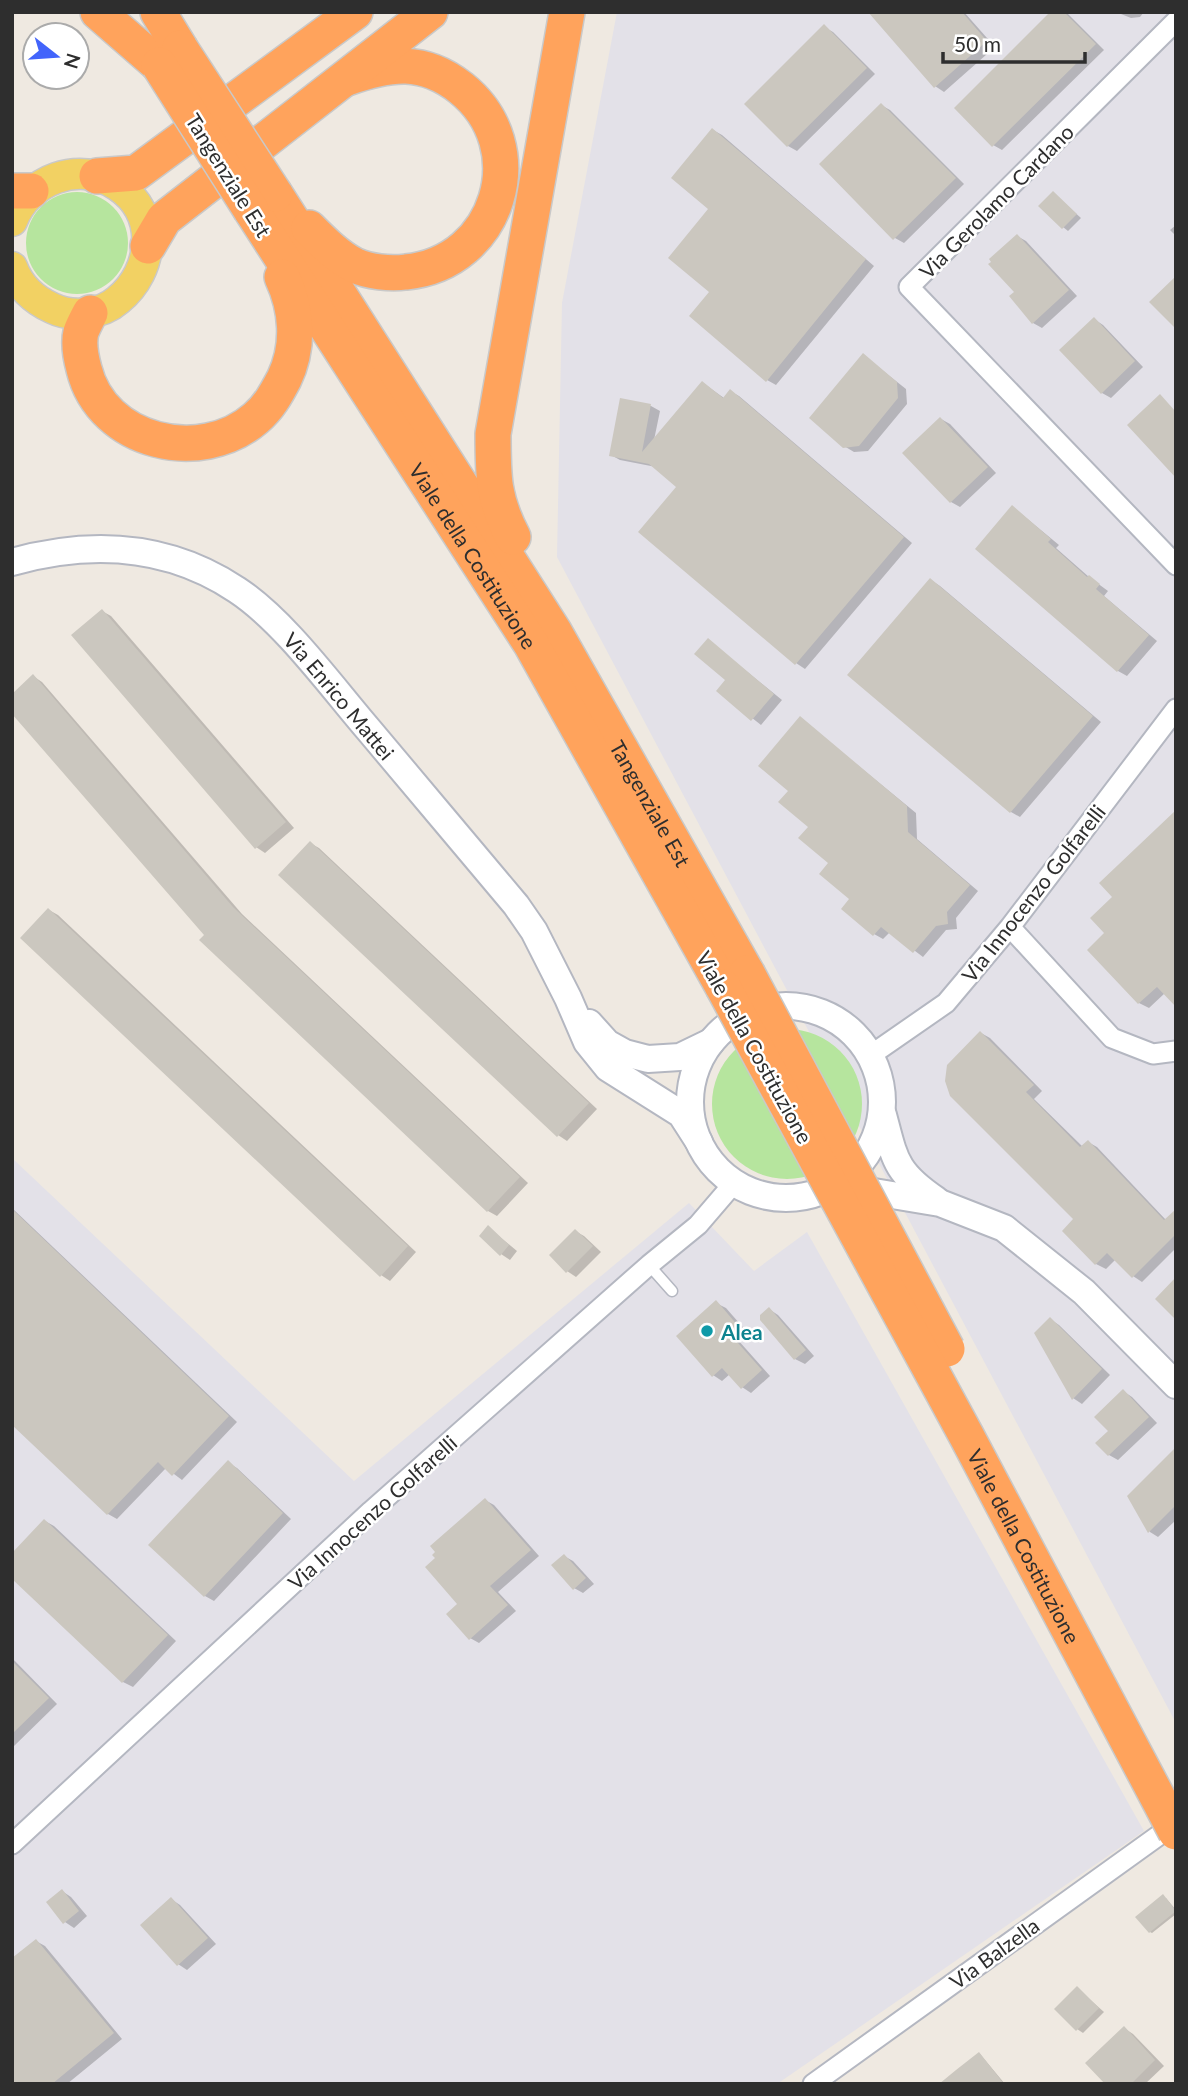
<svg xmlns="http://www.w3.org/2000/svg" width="1188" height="2096" font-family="Lato,sans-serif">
<rect width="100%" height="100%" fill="#efe9e1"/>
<path fill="#e3e1e8" d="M617 12H1176V1723L557 557 562 303Z
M12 1158 354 1481 689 1203 754 1271 807 1232 1144 1831 777 2084H12Z"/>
<path fill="#b6e59e" d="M26 243a51 51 0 1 1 102 0a51 51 0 1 1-102 0Z
M712 1104a75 75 0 1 1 150 0a75 75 0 1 1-150 0Z"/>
<path fill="#0003" d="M870 12H964L995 47 944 92 935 86Z
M1053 12 1067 13 1104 50 1002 150 993 145Z
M1116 12H1144L1140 17 1131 18Z
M824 27 833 32 875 74 797 151 788 146 746 104Z
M881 105 890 110 964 184 904 243 895 238Z
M713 130 722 135 874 266 776 385 767 380 712 292Z
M1053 193 1081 218 1068 231 1063 227Z
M1176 225V236L1170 230Z
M1017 236 1026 241 1077 296 1042 328 1033 323 1016 292Z
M1094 319 1103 325 1143 367 1111 398 1102 393Z
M863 355 906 389 907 404 868 451 854 452 844 446Z
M703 383 724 398 730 391 739 396 912 543 805 669 796 663 679 487 656 467 620 460 611 455 621 400 651 406 660 411 654 440Z
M941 419 950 424 996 473 960 507 951 502Z
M1013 507 1059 545 1056 548 1089 577 1108 591 1104 596 1157 641 1127 676 1118 671 977 549Z
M931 580 940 586 1101 722 1020 817 1011 812Z
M102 611 111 616 294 828 265 853 256 847Z
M708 640 782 700 761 725 718 691 727 680Z
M33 676 42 682 242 914 528 1183 497 1216 488 1211 201 940 206 935Z
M800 718 916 813 917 839 978 891 956 918 957 929 946 930 923 957 890 932 883 939 874 934 790 791Z
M1173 815 1165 993 1149 1008 1139 1003 1089 950 1107 933 1115 897Z
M310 843 319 848 597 1109 567 1141 558 1135Z
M49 910 58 915 416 1252 390 1281 381 1275Z
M981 1033 990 1038 1042 1091 1034 1099 1083 1147 1088 1142 1097 1147 1166 1220 1176 1215V1248L1142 1282 1133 1276 1116 1259 1106 1269 1096 1264 1064 1231 1076 1219Z
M12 1208 237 1422 182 1480 166 1468 117 1519 108 1514 12 1422Z
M489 1228 517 1251 510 1260 501 1254Z
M575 1231 584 1236 601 1252 576 1277 567 1271Z
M716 1303 726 1308 747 1332 738 1340 770 1376 751 1393 742 1387 730 1374 722 1381 713 1375Z
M769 1309 778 1315 814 1356 805 1364 795 1359 760 1317Z
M1050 1319 1059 1325 1110 1375 1082 1404 1073 1398Z
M1123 1391 1132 1397 1157 1423 1118 1460 1109 1455 1110 1431Z
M1176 1449V1520L1158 1537 1150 1532 1129 1496Z
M228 1463 237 1468 291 1519 214 1601 205 1596Z
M485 1500 494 1505 539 1556 498 1592 516 1611 479 1643 470 1638 460 1604 438 1558V1552Z
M45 1521 54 1526 176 1641 133 1687 123 1682 12 1577Z
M564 1556 573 1561 594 1584 583 1593 574 1588Z
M12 1658 57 1704 12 1748Z
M62 1891 71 1897 87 1916 74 1928 65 1922Z
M1166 1898 1176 1910V1914L1152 1933 1150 1932Z
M171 1899 180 1905 216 1944 187 1970 178 1964Z
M36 1941 45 1946 122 2039 67 2084H12Z
M1077 1988 1104 2012 1083 2033 1077 2029Z
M1124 2028 1133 2034 1164 2066 1145 2084H1108Z
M980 2054 1005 2084H948Z"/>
<path fill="#cbc7bf" d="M868 12H962L987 41 934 88Z
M1050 12H1064L1096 44 992 147 954 108Z
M824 24 867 68 787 147 744 104Z
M881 103 956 178 893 240 819 164Z
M712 128 866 259 766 382 689 316 709 292 668 258 708 209 671 178Z
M1053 191 1077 214 1062 229 1038 206Z
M1017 234 1069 290 1032 324 1009 296 1014 292 988 264 991 262 989 259Z
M1176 276V329L1149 302Z
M1094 317 1135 361 1101 394 1059 350Z
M863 353 897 382 898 398 859 446 843 448 809 418Z
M702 381 723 398 730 389 904 537 795 665 638 532 676 487 649 464 609 456 620 398 651 404 642 452Z
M1160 394 1176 412V478L1127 425Z
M940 417 988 467 950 503 902 453Z
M1012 505 1051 539 1048 542 1087 577 1089 575 1100 584 1096 589 1149 635 1117 672 975 549Z
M930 578 1093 716 1010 813 847 675Z
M102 609 286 822 255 849 71 635Z
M708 638 774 694 751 721 716 691 725 680 694 654Z
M33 674 233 907 520 1177 487 1212 199 940 204 935 12 714V694Z
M800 716 907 806 908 832 970 885 947 912 948 924 936 926 913 953 881 927 873 936 841 909 849 899 819 874 828 863 798 838 808 827 778 802 788 791 758 766Z
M1176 810V1007L1157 987 1138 1004 1087 950 1104 933 1090 918 1112 897 1099 883Z
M310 841 589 1103 557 1137 278 875Z
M48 908 408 1246 380 1277 20 938Z
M980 1031 1034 1085 1026 1092 1080 1147 1088 1140 1164 1220 1176 1209V1234L1132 1278 1107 1253 1095 1265 1062 1231 1073 1219 950 1096 945 1081 947 1065Z
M12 1209 229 1416 172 1476 158 1462 107 1515 12 1425Z
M488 1225 509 1245 500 1256 479 1236Z
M575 1229 593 1246 566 1273 549 1255Z
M1176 1277V1320L1155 1299Z
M716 1300 739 1327 730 1334 762 1370 741 1389 722 1368 712 1377 676 1336Z
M769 1307 806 1350 794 1360 760 1320V1315Z
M1050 1317 1102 1369 1072 1400 1034 1333Z
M1123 1389 1149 1417 1108 1456 1095 1443 1108 1431 1094 1417Z
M1176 1447V1505L1148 1533 1127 1496Z
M228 1460 283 1513 204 1597 148 1545Z
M485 1498 531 1550 490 1586 508 1605 469 1640 446 1614 457 1604 425 1567 435 1558 432 1555 435 1552 430 1546Z
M44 1519 168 1635 122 1683 12 1579V1553Z
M564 1554 586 1578 573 1590 551 1565Z
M12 1661 49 1698 12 1734Z
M62 1889 79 1911 63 1924 46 1902Z
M1163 1894 1176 1911 1149 1933 1135 1917Z
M171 1897 208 1938 177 1966 140 1925Z
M36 1939 114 2033 52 2084H12V1958Z
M1077 1986 1099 2008 1076 2031 1054 2009Z
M1124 2026 1155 2060 1131 2084H1105L1085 2063Z
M979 2052 1004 2084H939L956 2070Z"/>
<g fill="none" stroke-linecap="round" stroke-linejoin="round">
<defs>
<path id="lane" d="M649 1265 672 1291"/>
<path id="street" d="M1176 21 909 287 1176 565
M1010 927 1112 1038 1153 1054 1176 1051
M871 1055 946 1003 1010 927 1176 709
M12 1844 371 1511 649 1265 698 1225 734 1183
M813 2084 1176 1823"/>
<g id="secondary">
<path id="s1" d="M12 562C91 540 168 544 237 590 284 621 331 686 368 729 417 788 467 846 516 905L534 931 568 998 587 1042 608 1068 681 1114 699 1142"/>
<circle cx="786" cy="1102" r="96"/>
<path d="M589 1023 607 1043 625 1053 648 1059 680 1057 711 1042"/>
<path d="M883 1115C895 1160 895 1172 936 1200"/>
<path d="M850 1188 940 1203 1004 1228 1084 1292 1176 1385"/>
</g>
<path id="primary" d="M12 221C28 180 79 159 118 186 160 214 154 271 118 300 101 315 72 318 52 308 34 300 19 286 12 267"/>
<g id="highway">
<path d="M98 12 159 65"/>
<path d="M158 12 180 48"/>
<path d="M97 176 136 173 355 12"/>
<path d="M12 191H31"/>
<path id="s2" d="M275 194 555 633 747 973"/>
<path id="s3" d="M251 210 531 644 723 987"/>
<path d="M309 228C323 242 337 256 354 265 369 272 390 274 406 272 499 263 535 147 461 88 423 58 390 63 347 78"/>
<path d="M148 246 164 219 430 12"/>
<path d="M90 313C87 319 83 326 81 332 78 344 81 358 84 369 102 443 201 466 256 418 269 407 276 394 284 379 300 346 297 309 282 277"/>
<path d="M513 537C493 499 493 477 493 434L567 12"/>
</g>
</defs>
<use href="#lane" stroke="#b4b7c1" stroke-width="13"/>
<use href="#street" stroke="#b4b7c1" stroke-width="23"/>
<use href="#secondary" stroke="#b4b7c1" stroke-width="30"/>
<use href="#primary" stroke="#c9c9c9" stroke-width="33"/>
<use href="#highway" stroke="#c9c9c9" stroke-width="38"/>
<use href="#lane" stroke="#fff" stroke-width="10"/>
<use href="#street" stroke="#fff" stroke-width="19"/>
<use href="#secondary" stroke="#fff" stroke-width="26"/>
<use href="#primary" stroke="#f2d163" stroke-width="30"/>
<use href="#highway" stroke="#ffa35c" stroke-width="35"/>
<defs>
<g id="highway-bridge">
<path d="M180 48 275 194"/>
<path d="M159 65 251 210"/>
<path d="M747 973 947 1349"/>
<path id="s4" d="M723 987 966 1435 1176 1832"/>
</g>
</defs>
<use href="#highway-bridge" stroke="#c9c9c9" stroke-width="38" stroke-linecap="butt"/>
<use href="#highway-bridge" stroke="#ffa35c" stroke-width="35"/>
</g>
<circle fill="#0f9aa8" stroke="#fff" stroke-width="2.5" cx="707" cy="1331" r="7"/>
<g text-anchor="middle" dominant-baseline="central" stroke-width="5" stroke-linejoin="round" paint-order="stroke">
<g font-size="21" fill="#2e2e2e" stroke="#fff">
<text transform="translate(229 175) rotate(58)">Tangenziale Est</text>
<text transform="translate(996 201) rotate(-45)">Via Gerolamo Cardano</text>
<text stroke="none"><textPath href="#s3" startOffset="411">Viale della Costituzione</textPath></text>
<text stroke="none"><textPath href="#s1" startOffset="382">Via Enrico Mattei</textPath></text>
<text stroke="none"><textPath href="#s2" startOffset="716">Tangenziale Est</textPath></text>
<text transform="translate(1033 893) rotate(-52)">Via Innocenzo Golfarelli</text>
<text transform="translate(755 1047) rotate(61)">Viale della Costituzione</text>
<text transform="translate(372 1512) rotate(-42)">Via Innocenzo Golfarelli</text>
<text stroke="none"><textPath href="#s4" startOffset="635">Viale della Costituzione</textPath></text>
<text transform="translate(994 1953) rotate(-36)">Via Balzella</text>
</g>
<g font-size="21" font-weight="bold" fill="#0d838f" stroke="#fff" text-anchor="start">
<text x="721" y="1331">Alea</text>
</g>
</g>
<rect width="1188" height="2096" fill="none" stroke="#2e2e2e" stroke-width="28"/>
<g transform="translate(56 56) rotate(107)"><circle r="33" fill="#ffffff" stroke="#ababab" stroke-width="2"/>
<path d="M0-5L12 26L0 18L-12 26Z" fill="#4264fb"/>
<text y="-10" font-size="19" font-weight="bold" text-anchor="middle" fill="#2e2e2e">N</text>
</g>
<path d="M943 52v10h142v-10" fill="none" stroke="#2e2e2e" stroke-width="3.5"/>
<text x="954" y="52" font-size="21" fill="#2e2e2e" stroke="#ffffff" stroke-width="5" paint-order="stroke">50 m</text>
</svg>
